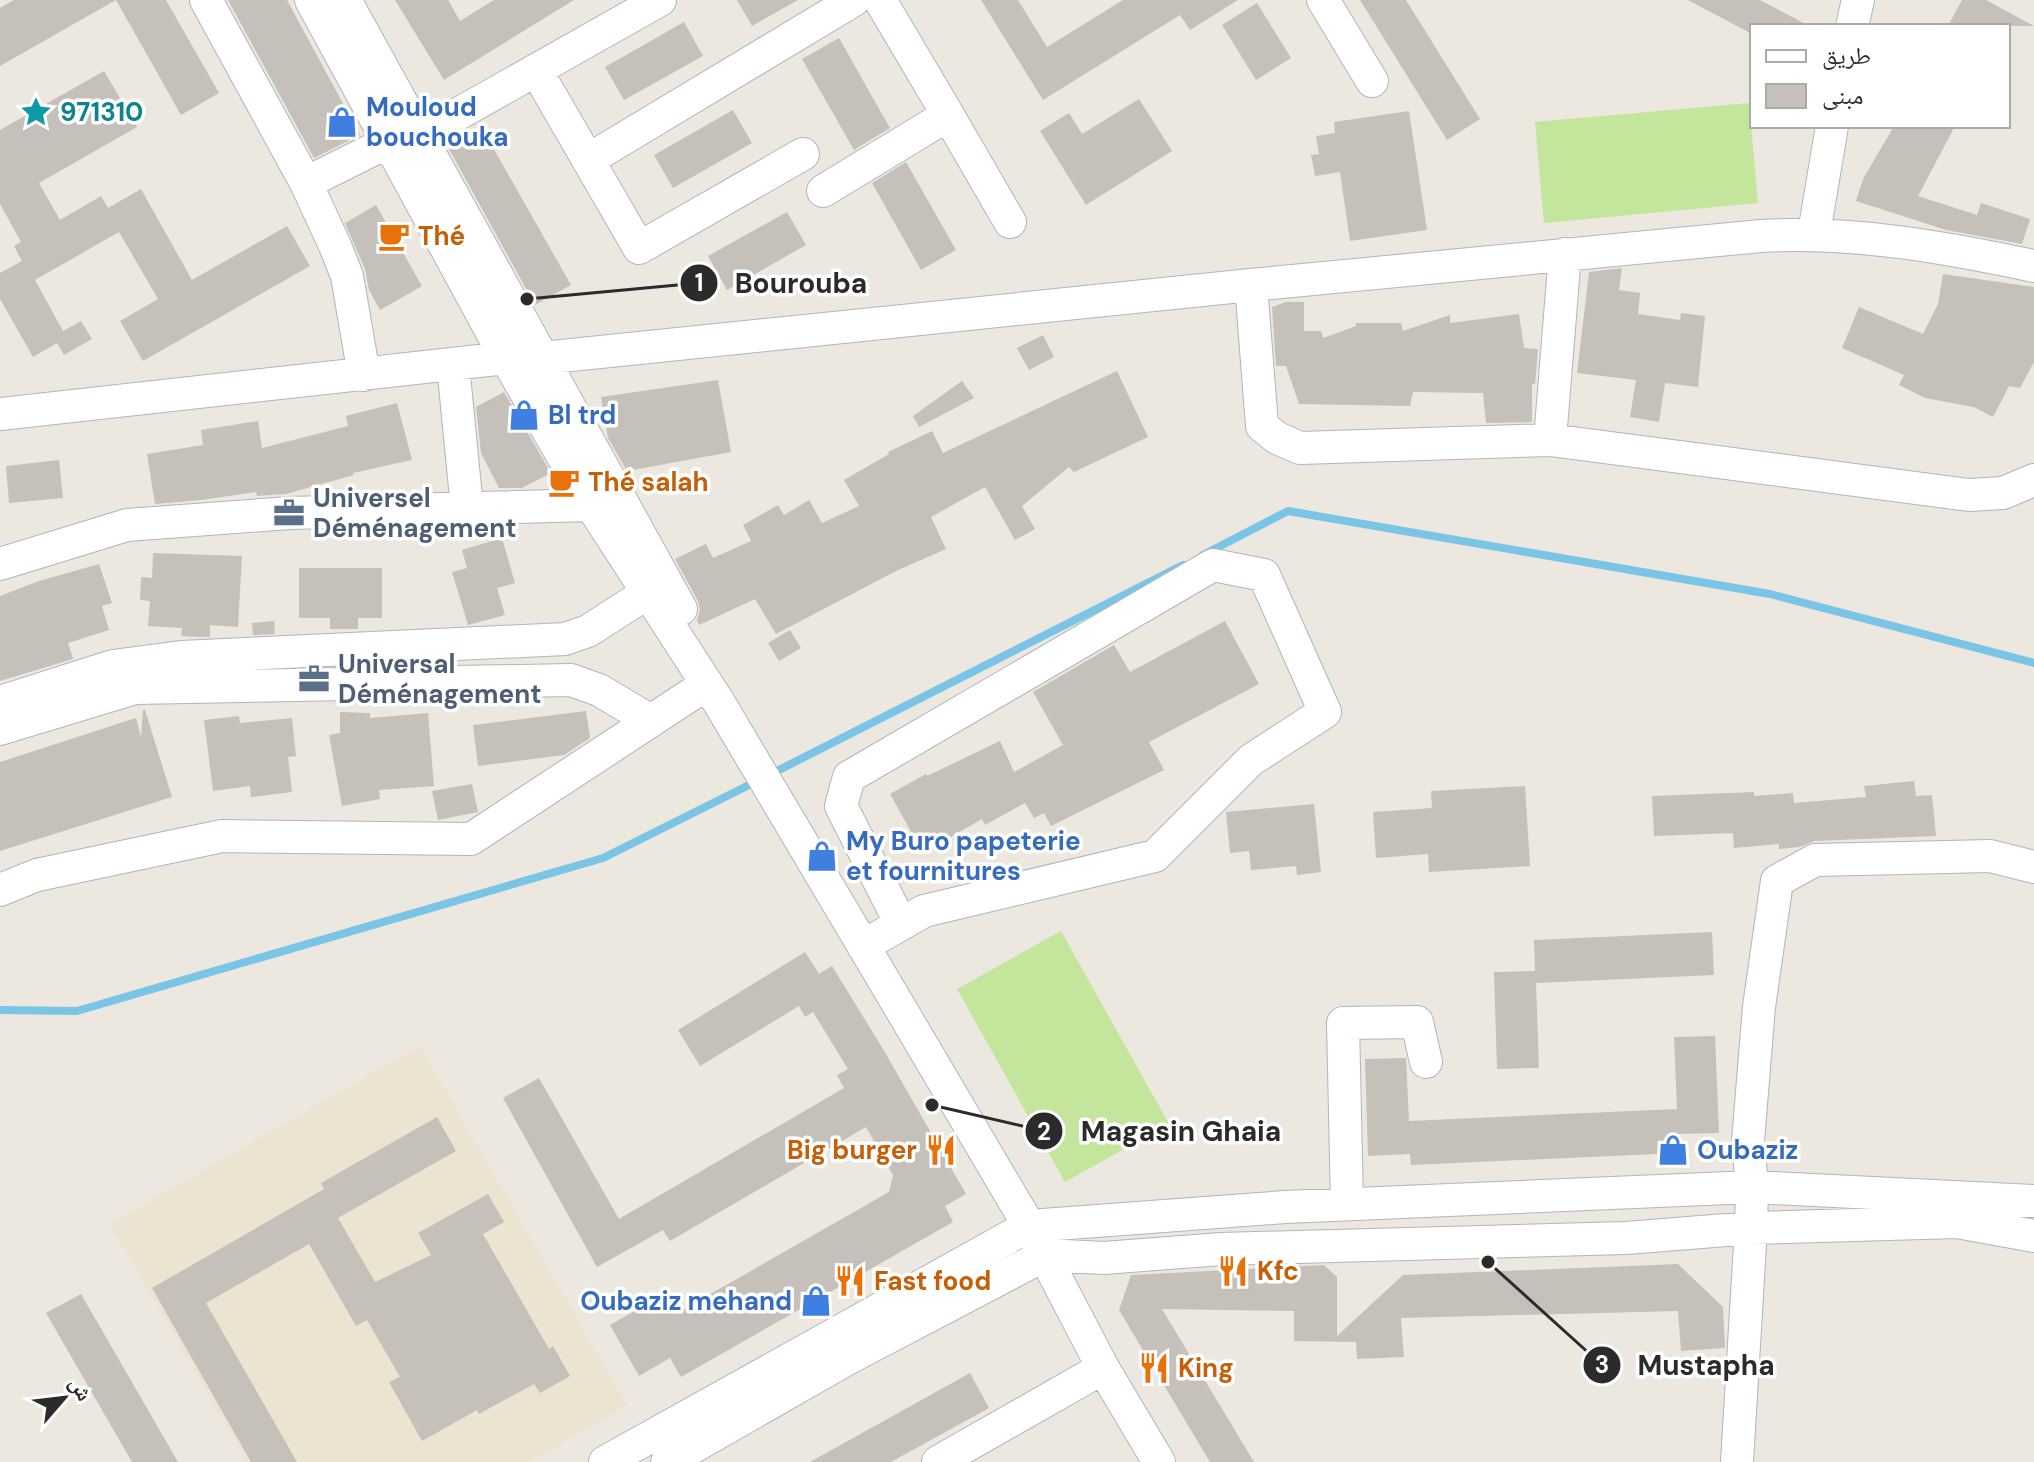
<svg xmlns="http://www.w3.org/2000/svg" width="2034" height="1462" font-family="'DM Sans','Noto Naskh Arabic',sans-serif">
<rect width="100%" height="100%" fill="#ece7df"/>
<path fill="#ece4d0" d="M420 1046 627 1405 530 1462H247L110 1224Z"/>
<path fill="#c3e59c" d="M1749 103 1758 203 1544 223 1535 122Z
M1061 931 1169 1124 1065 1182 957 989Z"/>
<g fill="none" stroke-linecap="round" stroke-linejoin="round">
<path stroke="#7ac4e6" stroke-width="8" d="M1203 555 1288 511 1770 594 2034 663
M771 774 1183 565
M0 1010 77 1011 603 858 759 780"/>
</g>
<path fill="#c5c1ba" d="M14 0H166L219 93 181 115 116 0 0 66V8Z
M228 0H287L360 135 314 158Z
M395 0H448L460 21 494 0H574L444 80Z
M737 0H798L752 26Z
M981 0H1018L1047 47 1123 0H1238L1190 30 1180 15 1043 100Z
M1360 0H1406L1480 119 1447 140Z
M1688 0H1760L1809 26H1752V34Z
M1962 0H1986L2034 26H1948Z
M1257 3 1291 58 1256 80 1222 25Z
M684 22 703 56 624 100 605 67Z
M839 38 890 128 854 150 802 59Z
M104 71 137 127 39 183 60 220 101 196 108 208 141 189 192 280 287 226 310 266 143 361 120 321 158 299 119 232 35 280 63 331 81 321 92 339 64 355 57 343 33 357 0 299V273L22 261 14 246 21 242 0 204V130Z
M1139 99 1172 151 1086 205 1040 131 1069 113 1082 134Z
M733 110 752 143 673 188 654 155Z
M1409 111 1427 230 1350 241 1340 172 1315 176 1311 155 1319 154 1316 136 1335 133 1334 122Z
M1894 126H1955L1918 196 1977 215 1981 203 2030 219 2022 244 1946 230 1856 201 1863 179Z
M483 130 571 285 535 305 449 149Z
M906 162 956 250 921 270 872 183Z
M376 205 422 286 380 310 369 290 365 269 345 223Z
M787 212 806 245 727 290 708 256Z
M1622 268 1619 290 1640 293 1638 314 1680 320 1681 313 1705 316 1698 387 1665 383 1659 422 1630 417 1636 380 1577 373 1589 272Z
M1943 274 2034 287V362L2020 388 2009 386 1993 417 1974 407 1925 398 1899 385 1904 375 1842 348 1859 307 1923 334 1938 304Z
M1286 302H1304V331H1321L1323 338 1356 326V323H1401L1403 331 1450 315V323L1519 314 1524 348 1538 349 1535 384H1532V422L1486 423 1483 393 1413 392 1410 406 1299 404 1286 366H1276L1272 307Z
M1043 335 1054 357 1029 370 1017 348Z
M1117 371 1148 437 1074 472 1069 467 1022 506 1035 529 1015 540 985 487 931 517 946 549 896 571 776 634 755 599 699 625 697 620 700 610 698 601 675 559 706 544 713 558 751 541 743 525 778 505 784 515 809 500 822 523 859 506 844 480 889 454 888 452 932 431 943 453Z
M718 380 731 452 627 471 608 438 601 397Z
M962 381 974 398 919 427 913 416Z
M504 392 551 473 522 488H499L481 453 476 407Z
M397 403 412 460 353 473 354 475 286 494 257 496 256 492 201 500 155 504 147 454 203 445 201 430 258 421 262 448 348 426 346 416Z
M59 460 63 498 9 503 6 466Z
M502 538 515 583 497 588 505 615 468 625 452 572 467 568 462 550Z
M153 553 242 556 238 627 210 625V637H203L181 636 182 628 148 626 150 601 140 600 141 577 152 578Z
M99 564 112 603 102 606 109 630 68 643 73 659 0 681V596L39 581Z
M299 568H382V618H358V629H330V618H299Z
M274 621 275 634 253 635 252 623Z
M1225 621 1259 684 1149 742 1164 770 1051 826 1044 813 1034 818 1025 803 985 825 982 819 923 853 890 794 926 774 927 776 1000 741 1014 772 1063 745 1033 692 1114 645 1130 672Z
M790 630 801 648 779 661 768 643Z
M143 710H145L172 797 0 851V762L136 718 141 737Z
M586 711 590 738 564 755 478 766 473 725Z
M340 712 370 713V718L428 713 434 786 379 790 380 799 342 806 329 735 340 733Z
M239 716 240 723 292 718 296 756 288 757 292 792 251 797 250 786 213 791 204 720Z
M1914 781 1916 796 1932 795 1936 836 1815 841 1799 847 1779 849V844L1734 848 1733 833 1654 836 1652 796 1754 792V796L1793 793 1794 803 1866 797 1864 786Z
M472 784 478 812 438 820 432 791Z
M1525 786 1530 866 1429 872 1428 854 1376 858 1373 812 1432 808 1431 791Z
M1314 804 1321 872 1297 875 1296 866 1251 870 1249 851 1230 853 1226 812Z
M1712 932 1714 975 1536 983 1539 1068 1497 1069 1494 972 1535 971 1534 940Z
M805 952 819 974 832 966 883 1049 966 1194 945 1206 953 1222 681 1377 670 1358 639 1376 610 1325 668 1292 679 1312 889 1192 893 1175 866 1127 670 1241 663 1230 597 1267 503 1098 539 1078 619 1219 844 1088 837 1075 848 1069 813 1012 805 1017 799 1006 700 1066 678 1030Z
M1715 1036 1719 1133 1677 1134 1678 1153 1411 1165 1410 1154 1368 1156 1365 1059 1406 1058 1409 1121 1677 1109 1674 1037Z
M437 1117 456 1151 338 1218 375 1282 431 1255 418 1233 488 1194 504 1222 483 1234 549 1349 553 1346 570 1376 540 1393 534 1384 479 1414 477 1410 422 1441 389 1382 400 1377 367 1320 356 1326 309 1244 206 1303 297 1462H251L152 1288 324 1189 321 1183Z
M1678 1264 1723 1307 1725 1348 1681 1351 1678 1311 1401 1318 1404 1357 1357 1359 1356 1342 1294 1341V1311L1162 1309 1254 1462H1210L1119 1310 1131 1275 1324 1265 1337 1277V1336L1403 1275Z
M81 1294 178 1462H132L46 1313Z
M970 1373 989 1408 891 1462H810Z"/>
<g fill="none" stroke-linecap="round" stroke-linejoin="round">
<defs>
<path id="minor" d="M206 0 306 183 336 248 347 276 364 375
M311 0 506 358 591 505 718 701 902 1011 1029 1226 1103 1368 1159 1462
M345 0 681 609
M1323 0 1372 81
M1852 26 1858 0
M536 70 639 248 803 154
M948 115 1010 222
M419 136 660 0
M588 160 854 0
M306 183 388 142
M823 191 948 115 880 0
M1814 233 1832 126
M1251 285 1262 426 1277 438 1300 448 1550 440 1969 495 2003 493 2034 480
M453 365 467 508
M0 414 506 358H542L1251 285 1761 236C1853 231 1944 247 2034 266
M1550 440 1565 254
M0 564 127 525 289 513 591 505
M0 702 113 666 181 657 565 639 588 631 647 593
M0 729 135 688 571 680 599 690 651 721
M0 890 37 875 222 836 471 839 707 684
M863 946 924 911 1155 856 1251 760 1325 712 1264 575 1213 565 849 777 841 806 901 924
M1347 1204 1343 1023 1417 1022 1426 1062
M605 1462 1029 1226 1285 1207 1752 1187 2034 1201
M667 1462 847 1359 1045 1255 1104 1258 1221 1249 1626 1238 1751 1228 1957 1222 2034 1236
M938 1462 1103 1368
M1737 1462 1751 1228 1752 1187 1748 1141 1759 1007 1777 881 1815 860 1990 856 2034 867"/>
</defs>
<use href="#minor" stroke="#b2b4be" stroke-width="34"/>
<use href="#minor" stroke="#fff" stroke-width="32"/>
</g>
<defs>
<symbol id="sight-bare" viewBox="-9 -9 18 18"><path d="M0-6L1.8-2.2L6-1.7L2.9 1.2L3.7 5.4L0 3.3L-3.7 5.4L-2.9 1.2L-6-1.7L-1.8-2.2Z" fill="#0f9aa8" stroke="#fff" stroke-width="2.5" paint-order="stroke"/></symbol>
<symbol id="shop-bare" viewBox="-9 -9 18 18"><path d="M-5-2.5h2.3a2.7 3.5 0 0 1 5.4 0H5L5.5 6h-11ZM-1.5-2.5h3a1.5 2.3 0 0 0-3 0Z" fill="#3f7fe0" stroke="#fff" stroke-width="2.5" paint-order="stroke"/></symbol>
<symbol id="cafe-bare" viewBox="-9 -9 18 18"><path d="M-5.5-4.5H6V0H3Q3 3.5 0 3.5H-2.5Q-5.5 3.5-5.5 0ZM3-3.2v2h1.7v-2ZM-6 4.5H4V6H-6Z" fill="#e8710a" stroke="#fff" stroke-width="2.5" paint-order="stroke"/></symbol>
<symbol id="office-bare" viewBox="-9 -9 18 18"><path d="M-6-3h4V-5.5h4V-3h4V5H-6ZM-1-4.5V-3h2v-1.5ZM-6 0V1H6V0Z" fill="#5c6f8a" stroke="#fff" stroke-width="2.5" paint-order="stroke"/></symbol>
<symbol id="restaurant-bare" viewBox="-9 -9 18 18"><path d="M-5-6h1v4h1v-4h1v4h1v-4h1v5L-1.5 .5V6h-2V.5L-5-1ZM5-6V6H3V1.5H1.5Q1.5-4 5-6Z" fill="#e8710a" stroke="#fff" stroke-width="2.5" paint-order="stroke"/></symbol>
</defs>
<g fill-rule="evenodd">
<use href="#sight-bare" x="14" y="90" width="44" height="44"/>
<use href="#shop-bare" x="320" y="100" width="44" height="44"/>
<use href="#cafe-bare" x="372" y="214" width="44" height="44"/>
<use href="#shop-bare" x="502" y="393" width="44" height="44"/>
<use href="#cafe-bare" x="542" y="460" width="44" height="44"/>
<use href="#office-bare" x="267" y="491" width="44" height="44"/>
<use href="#office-bare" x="292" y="657" width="44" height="44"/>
<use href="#shop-bare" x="800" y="834" width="44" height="44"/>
<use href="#restaurant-bare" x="919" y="1128" width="44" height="44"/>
<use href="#shop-bare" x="1651" y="1128" width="44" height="44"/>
<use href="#restaurant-bare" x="1211" y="1249" width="44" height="44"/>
<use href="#restaurant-bare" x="828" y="1259" width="44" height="44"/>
<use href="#shop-bare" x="794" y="1279" width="44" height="44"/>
<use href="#restaurant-bare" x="1132" y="1346" width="44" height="44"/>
</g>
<g text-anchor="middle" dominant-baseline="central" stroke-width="7" stroke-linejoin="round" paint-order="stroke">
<g font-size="26" font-weight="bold" fill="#366cbe" stroke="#fff" text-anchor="start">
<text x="366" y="107">Mouloud<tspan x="366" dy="30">bouchouka</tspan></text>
<text x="548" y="415">Bl trd</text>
<text x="846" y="841">My Buro papeterie<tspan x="846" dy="30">et fournitures</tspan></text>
<text x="1697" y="1150">Oubaziz</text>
<text x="792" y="1301" text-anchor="end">Oubaziz mehand</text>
</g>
<g font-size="26" font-weight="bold" fill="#0d838f" stroke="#fff" text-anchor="start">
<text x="60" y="112">971310</text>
</g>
<g font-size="26" font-weight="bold" fill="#c56008" stroke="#fff" text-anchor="start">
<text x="418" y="236">Thé</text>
<text x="588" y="482">Thé salah</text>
<text x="917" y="1150" text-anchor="end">Big burger</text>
<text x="1257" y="1271">Kfc</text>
<text x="874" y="1281">Fast food</text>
<text x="1178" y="1368">King</text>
</g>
<g font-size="26" font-weight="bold" fill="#4e5e75" stroke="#fff" text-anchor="start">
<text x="313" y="498">Universel<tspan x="313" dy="30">Déménagement</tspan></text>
<text x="338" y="664">Universal<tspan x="338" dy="30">Déménagement</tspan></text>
</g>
</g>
<path fill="none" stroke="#2b2b2b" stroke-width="3" d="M527 299L699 283M932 1105L1044 1131M1488 1262L1602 1365"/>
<g fill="#2b2b2b" stroke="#fff" stroke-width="3">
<circle cx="527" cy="299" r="8"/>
<circle cx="932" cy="1105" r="8"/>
<circle cx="1488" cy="1262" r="8"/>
<circle cx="699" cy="283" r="20"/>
<circle cx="1044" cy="1131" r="20"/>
<circle cx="1602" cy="1365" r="20"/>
</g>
<g font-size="24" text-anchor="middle" font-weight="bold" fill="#fff">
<text x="699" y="291">1</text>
<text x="1044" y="1140">2</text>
<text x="1602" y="1373">3</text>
</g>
<g font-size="28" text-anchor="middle" font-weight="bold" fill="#2b2b2b" stroke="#fff" stroke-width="7" stroke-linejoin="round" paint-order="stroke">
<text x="801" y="293">Bourouba</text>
<text x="1181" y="1141">Magasin Ghaia</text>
<text x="1706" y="1375">Mustapha</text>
</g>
<rect x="1750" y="24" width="260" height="104" fill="#ffffff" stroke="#aaaaaa" stroke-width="2"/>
<rect x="1766" y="50" width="40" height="12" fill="#ffffff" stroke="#aaaaaa" stroke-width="2"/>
<text x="1822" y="64" font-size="24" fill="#2b2b2b">طريق</text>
<rect x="1766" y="84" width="40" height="24" fill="#c5c1ba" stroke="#aaaaaa" stroke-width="2"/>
<text x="1822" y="104" font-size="24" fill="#2b2b2b">مبنى</text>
<g transform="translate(64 1398) rotate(62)" stroke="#ffffff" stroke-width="6" paint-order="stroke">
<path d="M0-6L14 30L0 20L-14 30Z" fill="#2b2b2b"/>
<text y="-12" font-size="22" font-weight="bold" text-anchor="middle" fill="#2b2b2b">ش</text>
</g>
</svg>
